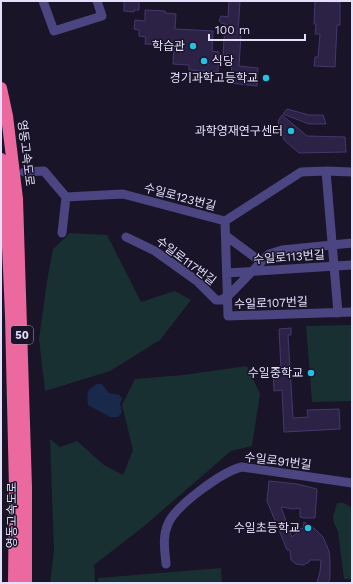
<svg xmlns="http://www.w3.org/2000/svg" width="353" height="584" font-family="'Work Sans','Noto Sans KR',sans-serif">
<rect width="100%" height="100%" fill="#191428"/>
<path fill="#183031" d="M70 233 107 235 141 302 175 291 191 300 160 340 110 371 45 391 39 339 47 282 53 249Z
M352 325V401L312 402 306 326Z
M247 366 260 394 252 446 231 451 143 527 94 565 95 583H50L54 551 50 439 60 447 77 441 104 465 123 475 133 450 122 405 135 379 183 375Z
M337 503H344L352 508V579H344L338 531 334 523 333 517Z
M221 568 222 583H98V578Z"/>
<path fill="#18294c" d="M97 384H102L109 393 119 395 122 398 120 404 122 412 118 417H110L88 405C87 393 86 390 97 384Z"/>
<path fill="#2c2246" stroke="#46376f" d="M124 1H139V10H134V12L124 11Z
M229 1H240L238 34 241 35 239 66 258 68 257 86 230 83 233 56 223 55 225 24 221 23 219 21 221 16 228 17Z
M315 1 340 2V25H337L335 67 314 66 315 57H318L320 34H315L316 24H314Z
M145 10 165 11V13L176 14 175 29 213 31 212 51 219 52 218 72 189 70V65L173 64 174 45 145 44 146 37 139 36V30L134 29 135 20 145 21Z
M287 109 309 115H323L326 124H309L283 114Z
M282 115 307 136 345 137 346 152 299 153 284 140 278 121Z
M291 328V335H288L293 418 308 417 307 410 339 409 340 429 284 432 282 390 274 391 273 369H281L279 329Z
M269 481 297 484 317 489 315 518H304L300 517V508L293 509 281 507 292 537 298 532 301 528 303 529 304 522 315 529 323 537 329 551 330 560V578L328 583 317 582 320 572 321 560H310L309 562 303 565 296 564 291 560 290 550H287L267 501Z"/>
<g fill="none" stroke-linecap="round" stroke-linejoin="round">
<path stroke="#4b4581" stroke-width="9" d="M43 1 54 31 102 16 97 1
M326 171 338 313
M24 172 44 171 66 197 123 194 225 221 301 172 326 171 352 172
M225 221 228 316 352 312
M62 233 66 197
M226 236 260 261
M126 237 155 251 197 281 216 300H221L228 296 269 254 282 250 352 243
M227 273 352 265
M166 564C165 551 162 537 168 524 175 506 223 471 242 467L352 483"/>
<path stroke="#ec699f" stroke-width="12" d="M1 88 7 116 17 199 26 487V583
M1 159 6 199 11 316 15 488 14 583"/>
</g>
<g fill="#23c2e2" stroke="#191428" stroke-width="1.5">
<circle cx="193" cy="46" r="4"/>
<circle cx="204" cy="61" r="4"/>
<circle cx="266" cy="78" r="4"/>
<circle cx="291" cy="131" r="4"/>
<circle cx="311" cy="373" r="4"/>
<circle cx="308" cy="528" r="4"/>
</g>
<g text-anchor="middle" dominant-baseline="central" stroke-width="3" stroke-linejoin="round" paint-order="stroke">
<rect fill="#191428" stroke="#a7a2bc" stroke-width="1" x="11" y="326" width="22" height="18" rx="3"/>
<g font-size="11" font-weight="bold" fill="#e4dffb">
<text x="22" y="335">50</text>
</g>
<g font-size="12" fill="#e4dffb" stroke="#191428" text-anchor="end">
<text x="185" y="46">학습관</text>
<text x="212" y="61" text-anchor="start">식당</text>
<text x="258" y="78">경기과학고등학교</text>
<text x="283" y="131">과학영재연구센터</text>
<text x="303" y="373">수일중학교</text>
<text x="300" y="528">수일초등학교</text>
</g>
<g font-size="12" fill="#e4dffb" stroke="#191428">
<text transform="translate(26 153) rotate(83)">영동고속도로</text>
<text transform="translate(180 197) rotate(15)">수일로123번길</text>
<text transform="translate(289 257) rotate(-4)">수일로113번길</text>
<text transform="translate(186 261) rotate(37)">수일로117번길</text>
<text transform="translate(271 303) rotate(-2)">수일로107번길</text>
<text transform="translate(278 461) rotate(7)">수일로91번길</text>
<text transform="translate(12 515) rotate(-90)">영동고속도로</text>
</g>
</g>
<rect width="353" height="584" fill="none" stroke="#e4dffb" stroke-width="4"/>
<path d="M209 34v6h96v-6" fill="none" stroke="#e4dffb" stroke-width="2"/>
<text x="215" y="34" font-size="12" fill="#e4dffb" stroke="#191428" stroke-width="3" paint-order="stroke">100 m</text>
</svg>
